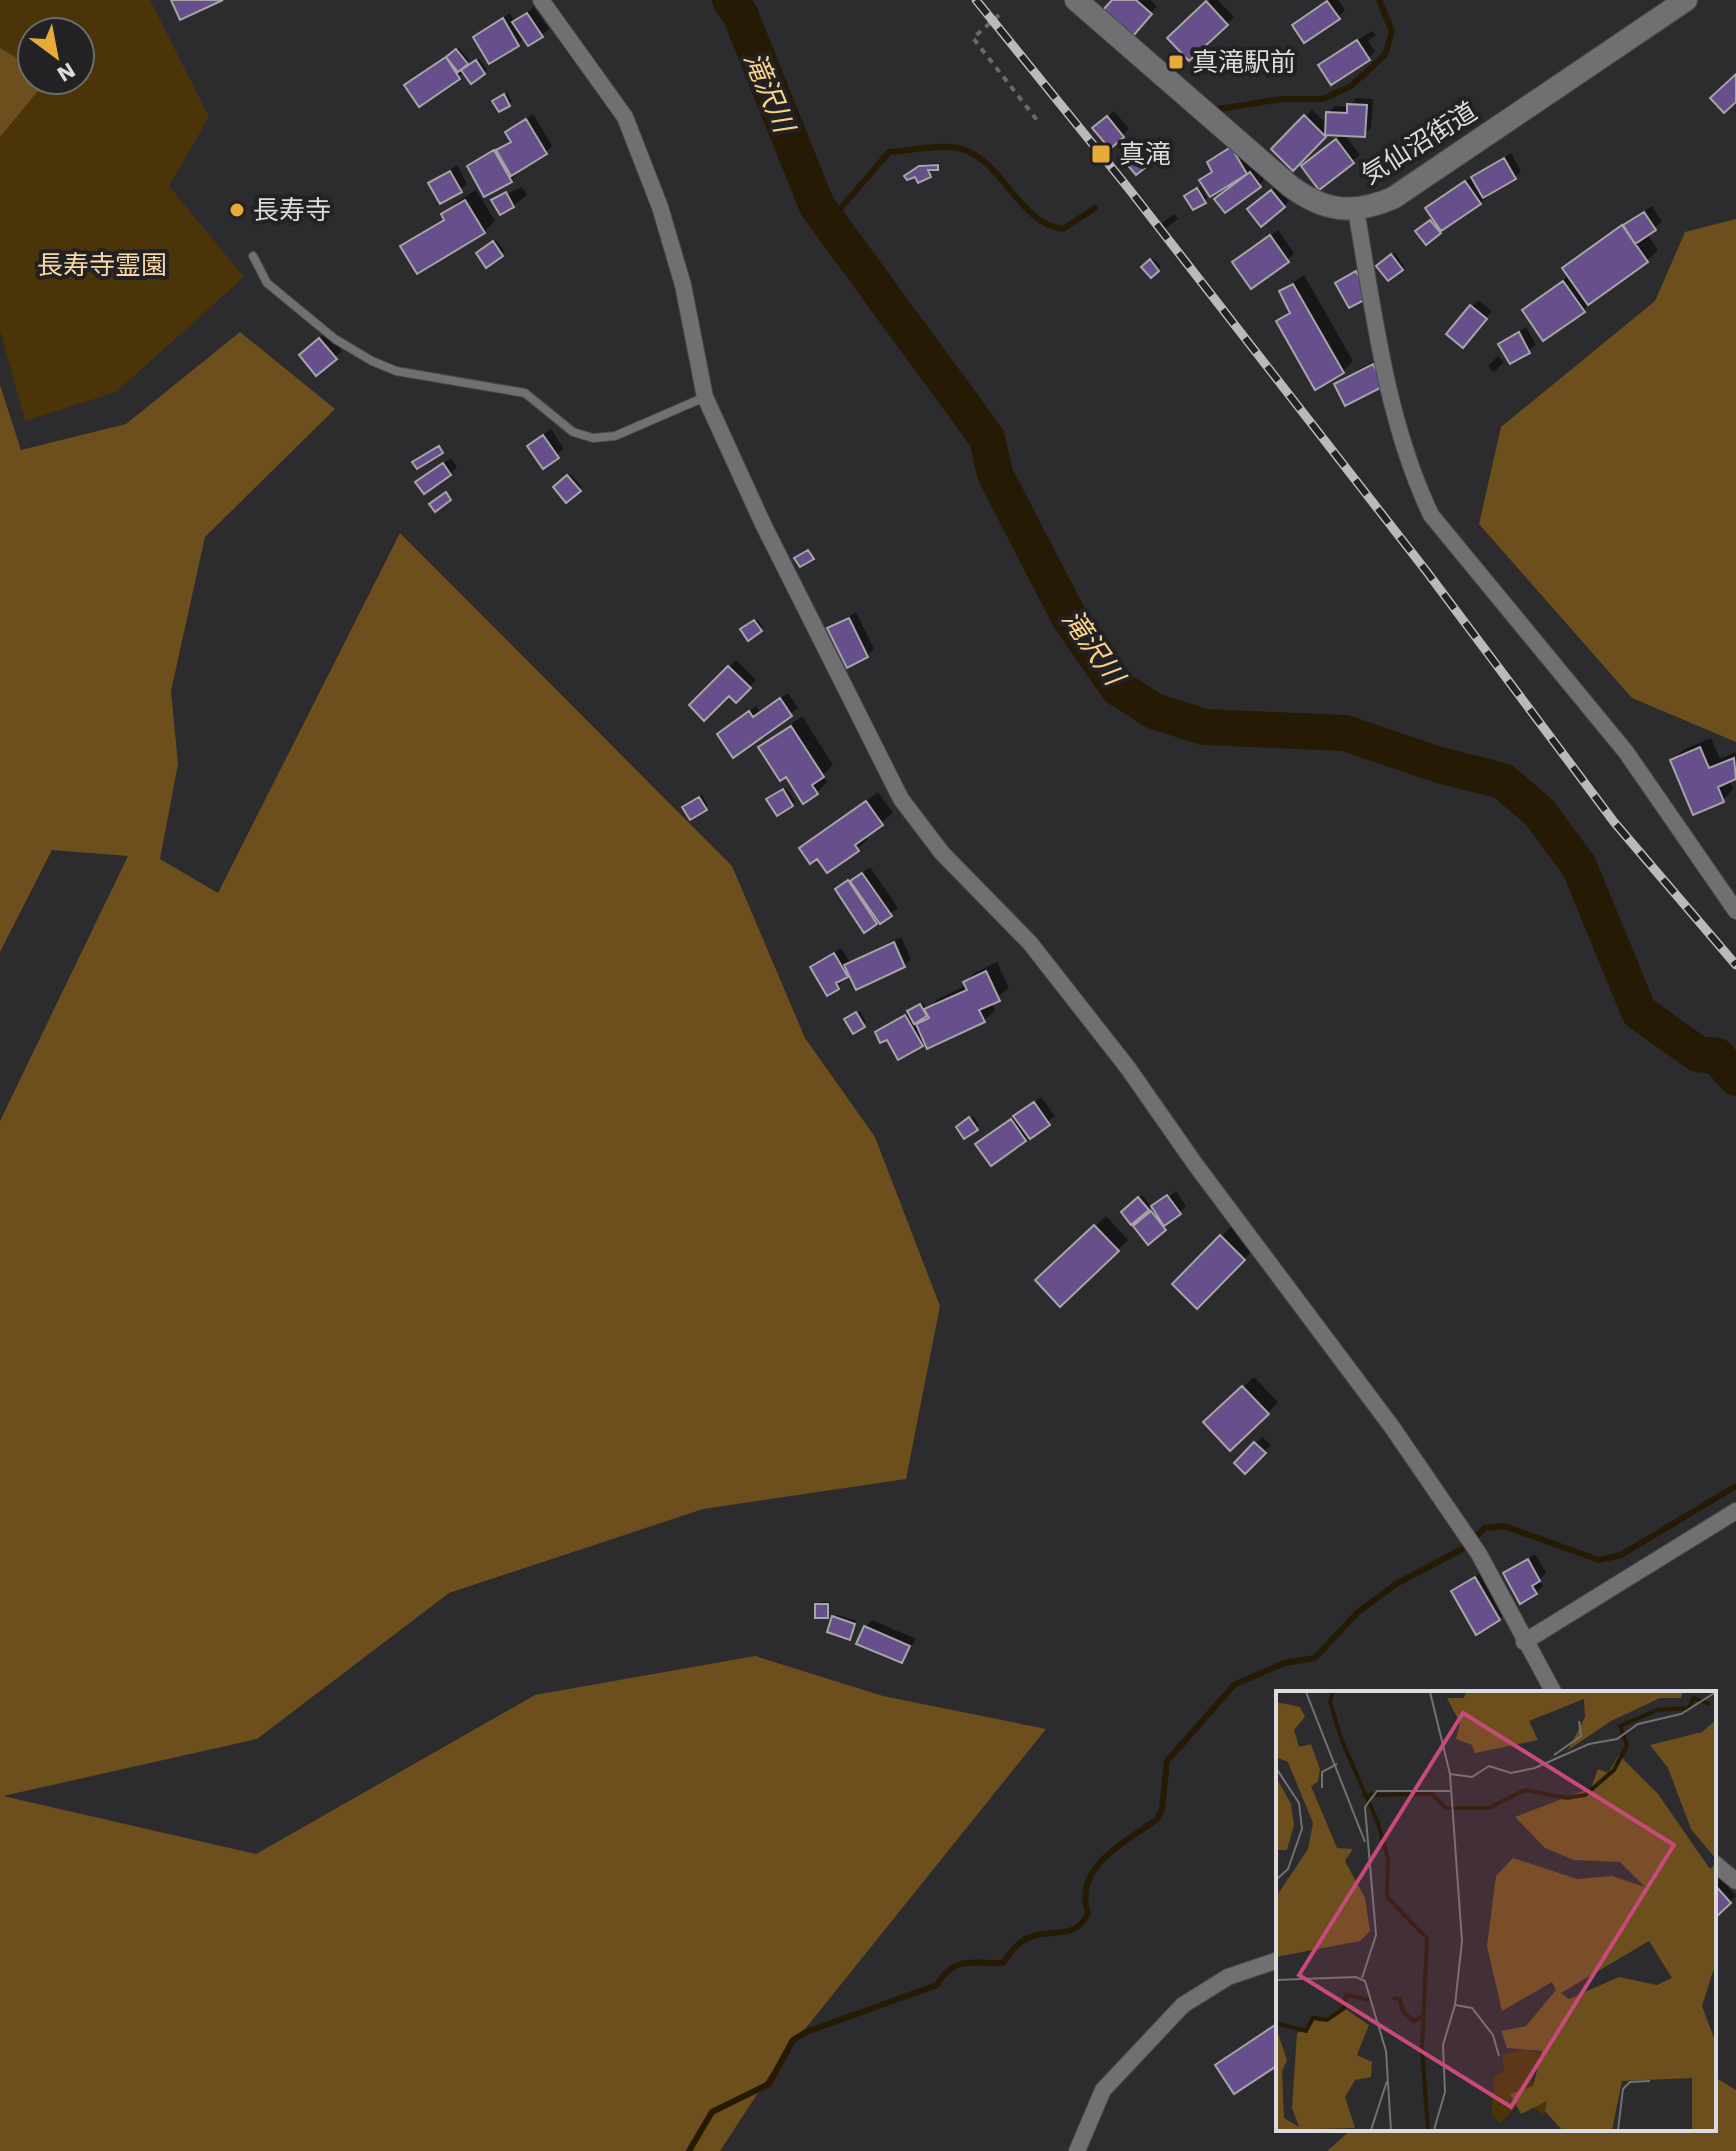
<svg xmlns="http://www.w3.org/2000/svg" width="1736" height="2151" font-family="'Work Sans','Noto Sans JP',sans-serif">
<rect width="100%" height="100%" fill="#2c2b2d"/>
<path fill="#4b3408" fill-rule="evenodd" d="M0 0H150L209 117 169 186 244 277 116 392 25 421 0 330ZM32 32H80V80H32Z"/>
<path fill="#6c4f1c" d="M0 48 32 67V80H47L0 137Z
M1736 219V742L1632 698 1479 524 1501 427 1655 301 1685 232Z
M240 332 335 409 205 537 171 691 178 764 160 859 218 893 400 533 732 866 805 1038 875 1137 940 1306 906 1479 703 1509 449 1593 257 1739 3 1796 256 1854 535 1695 755 1656 883 1696 1046 1729 777 2064 720 2151H0V1121L128 856 52 850 0 952V385L21 450 126 424Z
M1714 2069 1718 2079 1736 2090V2151H1327L1352 2129H1714Z"/>
<path fill="#0007" d="M1114 0H1150L1157 6 1140 26Z
M1210 0H1218L1234 17 1189 59 1170 38Z
M1328 0H1338L1345 10 1338 17 1301 19Z
M534 7 549 29 542 35 525 37 518 44 475 37 510 13 515 22Z
M1372 31 1376 35 1368 41 1375 51 1369 58 1320 65Z
M459 48 469 60 462 71 479 59 487 70 471 82 463 73 419 104 413 79Z
M507 93 512 101 509 104 497 99Z
M1356 98 1373 99 1371 128 1364 135 1344 134 1360 155 1320 187 1310 159 1343 134 1328 133 1293 168 1273 148 1312 110 1328 125V113L1335 106 1349 107Z
M1114 111 1129 129 1110 146 1102 122Z
M533 114 552 146 546 152 516 170 517 174 511 180 469 166 512 140 507 132Z
M1238 142 1266 178 1259 185 1224 192 1238 177 1202 180 1213 170 1209 163Z
M1135 146 1148 162 1136 172 1123 157Z
M1511 153 1521 171 1515 177 1440 232 1421 229 1434 218 1428 208 1434 201Z
M940 163 937 168H931L930 176 909 173 924 164Z
M457 165 467 184 460 190 431 183Z
M1279 185 1290 199 1284 206 1257 202Z
M522 187 527 195 513 206 497 198Z
M1201 187 1207 198 1204 201 1190 193Z
M476 190 495 221 484 232 418 272 403 247 445 217 454 204Z
M1652 206 1662 222 1647 234 1658 250 1647 260 1593 298 1584 310H1524L1569 275 1565 268 1575 258Z
M1174 214 1178 219 1165 229 1162 223Z
M1278 230 1294 253 1287 260 1235 262Z
M496 240 505 252 502 254 481 250Z
M1395 253 1404 266 1402 269 1382 263Z
M1153 258 1161 267 1151 276 1143 267Z
M1304 275 1353 361 1343 372 1278 321 1291 310 1281 291Z
M1478 300 1492 311 1469 339 1449 333Z
M1526 327 1536 345 1511 362 1501 344Z
M327 332 342 351 335 357 308 348Z
M1498 356 1504 362 1494 372 1488 366Z
M1380 358 1390 378 1336 384 1343 378Z
M551 429 564 449 543 466 529 446Z
M451 458 457 467 450 474 425 476Z
M571 474 582 487 566 500 555 487Z
M856 612 874 649 867 656 830 629Z
M757 619 763 627 761 630 746 627Z
M736 660 756 680 736 700 729 693 692 705Z
M788 693 798 708 734 755 719 734 756 706 760 712Z
M802 716 833 765 823 775 827 782 817 793 761 747Z
M1711 738 1720 759 1736 752V776L1729 779 1733 789 1723 800 1673 760 1683 750Z
M786 788 795 802 792 804 771 796Z
M878 792 893 813 866 835 868 839 857 849 818 856 801 849Z
M702 795 708 806 705 808 687 805Z
M870 867 898 908 876 923 838 889Z
M901 937 911 959 904 966 850 972 838 987 813 967 841 948 850 962Z
M997 962 1009 988 991 1002 995 1010 984 1021 922 1045 877 1032 923 1003 927 1009 938 999 967 985 965 982 976 972Z
M860 1011 866 1022 863 1025 850 1017Z
M1041 1097 1055 1116 991 1163 985 1138Z
M973 1116 979 1125 976 1128 961 1124Z
M1176 1191 1186 1206 1148 1242 1142 1219Z
M1142 1195 1151 1206 1132 1222 1123 1212Z
M1106 1216 1128 1240 1060 1304 1038 1280Z
M1232 1226 1255 1248 1197 1306 1175 1284Z
M1254 1377 1278 1402 1268 1413 1216 1412Z
M1262 1437 1271 1445 1245 1471 1236 1463Z
M1535 1554 1546 1573 1539 1580 1543 1586 1536 1593 1505 1574Z
M1482 1572 1506 1612 1499 1619 1453 1591Z
M820 1602H830L827 1616 817 1605Z
M837 1615 857 1621 849 1637 834 1617Z
M872 1620 916 1639 902 1661 866 1627Z
M1717 1874 1736 1896 1714 1916V1876Z
M1278 2022V2062L1217 2065 1228 2055Z"/>
<g fill="none" stroke-linecap="round" stroke-linejoin="round">
<path stroke="#261a05" stroke-width="6" d="M1219 109 1282 99H1323L1351 86 1385 55 1392 31 1379 0
M840 237V209L889 152C909 151 932 145 952 147 1002 152 1015 223 1063 229L1095 208
M689 2151 712 2112 769 2084 793 2040 806 2032 937 1985C954 1955 972 1964 1003 1963 1012 1950 1021 1938 1037 1935 1060 1930 1076 1938 1088 1913 1073 1866 1124 1844 1157 1819L1162 1810 1167 1761 1234 1685 1284 1663 1315 1658 1358 1612 1396 1584 1462 1549 1485 1528 1504 1526 1599 1560 1621 1555 1736 1486"/>
<path stroke="#261a05" stroke-width="36" d="M730 0 740 14 817 206 987 438 995 474 1070 619 1118 688 1154 711 1204 727 1345 733 1439 765 1503 781 1539 812 1579 866 1639 1012 1698 1054 1717 1056 1736 1078"/>
</g>
<path fill="#664f8b" stroke="#a5a4a7" stroke-width="2" d="M171 0H223L180 20Z
M1112 0H1136L1152 14 1133 36 1103 10Z
M1206 1 1228 25 1189 61 1167 38Z
M1327 1 1340 19 1304 43 1292 25Z
M527 13 543 37 528 46 512 22Z
M503 18 519 46 489 64 473 37Z
M1357 40 1370 60 1331 85 1318 65Z
M456 49 468 64 458 72 446 57Z
M446 57 460 79 419 107 404 85Z
M476 60 485 74 471 84 461 70Z
M1736 74V102L1724 113 1710 98Z
M504 94 510 106 499 112 492 101Z
M1347 104 1367 105 1365 137 1325 135 1326 112 1347 113Z
M1304 115 1326 137 1293 171 1271 149Z
M1107 116 1124 137 1110 149 1092 128Z
M526 119 547 154 511 176 496 150 511 142 505 132Z
M1336 139 1354 163 1319 190 1301 166Z
M1131 147 1147 166 1136 175 1120 156Z
M1231 147 1247 174 1210 197 1199 180 1212 172 1207 162Z
M494 150 512 182 484 197 467 166Z
M1504 158 1516 179 1483 198 1471 177Z
M938 165V170H928L931 177 918 183 915 177 907 180 904 176 919 166Z
M450 171 462 192 440 204 428 183Z
M1250 172 1261 187 1225 213 1214 199Z
M1465 181 1481 204 1441 231 1425 208Z
M1197 188 1206 203 1193 210 1184 196Z
M1271 190 1285 207 1261 227 1247 209Z
M506 192 514 207 500 215 491 200Z
M465 200 485 233 417 274 400 246 444 220 441 214Z
M1644 212 1656 230 1635 244 1623 225Z
M1430 220 1441 233 1426 245 1415 231Z
M1622 225 1648 262 1588 305 1562 268Z
M1270 235 1289 262 1251 289 1232 262Z
M493 241 503 256 486 268 476 253Z
M1391 254 1403 270 1388 281 1376 266Z
M1150 259 1159 271 1151 278 1141 267Z
M1356 271 1370 297 1349 308 1335 283Z
M1563 281 1585 312 1543 341 1522 310Z
M1293 284 1344 373 1315 390 1276 321 1290 313 1279 291Z
M1470 305 1487 319 1463 348 1446 334Z
M1519 332 1530 353 1510 364 1498 344Z
M319 338 337 359 316 376 299 355Z
M1373 364 1384 386 1345 406 1334 384Z
M543 435 559 458 543 469 527 446Z
M439 446 443 453 417 469 412 462Z
M443 463 451 475 424 494 415 482Z
M567 475 581 491 566 503 553 487Z
M446 492 451 500 435 512 429 504Z
M808 550 814 559 800 567 794 558Z
M849 618 868 657 847 668 827 628Z
M754 620 762 631 748 641 740 629Z
M728 666 751 688 736 703 729 696 704 721 689 705Z
M780 698 792 716 733 758 717 734 749 711 753 717Z
M791 726 824 777 812 785 818 794 803 804 786 777 780 781 758 747Z
M1700 747 1709 768 1734 758 1736 779 1718 787 1724 802 1693 815 1670 760Z
M783 789 793 806 777 816 766 799Z
M699 797 707 810 690 820 682 807Z
M866 801 883 825 855 845 859 851 827 873 817 859 810 864 799 848Z
M862 873 892 916 880 924 850 881Z
M848 880 877 924 864 933 835 889Z
M894 942 905 967 856 990 844 965Z
M834 953 848 977 836 983 839 989 827 996 810 967Z
M986 971 1000 1001 979 1010 985 1022 927 1049 916 1024 929 1018 924 1009 967 990 963 982Z
M920 1004 927 1016 914 1024 907 1011Z
M856 1012 865 1027 853 1034 844 1019Z
M905 1015 923 1046 898 1060 887 1040 880 1043 875 1032Z
M1034 1102 1050 1125 1030 1139 1013 1116Z
M969 1117 978 1130 964 1139 956 1127Z
M1011 1119 1026 1141 991 1166 975 1144Z
M1167 1195 1181 1214 1164 1226 1151 1206Z
M1138 1197 1149 1210 1131 1225 1121 1212Z
M1151 1211 1166 1230 1148 1245 1133 1226Z
M1094 1225 1119 1251 1060 1307 1035 1280Z
M1220 1235 1245 1260 1197 1309 1172 1284Z
M1242 1386 1269 1414 1230 1451 1203 1422Z
M1254 1442 1266 1453 1245 1474 1234 1463Z
M1528 1559 1540 1581 1532 1586 1537 1594 1520 1604 1503 1573Z
M1475 1577 1500 1620 1476 1635 1451 1591Z
M815 1604H828V1618H815Z
M832 1616 855 1624 850 1640 827 1632Z
M864 1626 910 1646 902 1663 856 1644Z
M1714 1884 1731 1903 1714 1919Z
M1278 2023V2065L1234 2094 1215 2065Z"/>
<g fill="none" stroke-linecap="round" stroke-linejoin="round">
<defs>
<path id="lane" d="M253 256 267 283 335 339 372 361 396 371 525 393 573 432 593 438 615 436 705 397"/>
<path id="street" d="M541 0 625 117 660 207 683 285 705 397 763 524 901 799 942 853 1030 943 1128 1068 1195 1164 1392 1427 1479 1554 1554 1693
M1356 210C1374 313 1386 420 1431 515L1626 752 1736 911
M1524 1642 1736 1511
M1714 1863 1736 1881
M1077 2151 1103 2090 1183 2005 1228 1977 1278 1960"/>
<path id="secondary" d="M1076 0 1290 186C1325 212 1353 215 1393 198L1686 0"/>
</defs>
<use href="#lane" stroke="#48474a" stroke-width="10"/>
<use href="#street" stroke="#48474a" stroke-width="18"/>
<use href="#secondary" stroke="#48474a" stroke-width="24"/>
<path stroke="#69686a" stroke-width="4" stroke-dasharray="6 6" stroke-linecap="butt" d="M999 15 973 38 1037 120"/>
<use href="#lane" stroke="#706f72" stroke-width="8"/>
<use href="#street" stroke="#706f72" stroke-width="16"/>
<use href="#secondary" stroke="#706f72" stroke-width="22"/>
<defs>
<path id="rail" d="M976 0 1129 189 1427 572 1614 822 1736 965"/>
</defs>
<use href="#rail" stroke="#bab9bb" stroke-width="9"/>
<use href="#rail" stroke="#222124" stroke-width="6" stroke-dasharray="18" stroke-linecap="butt"/>
</g>
<g fill="#e8ab37" stroke="#222124" stroke-width="3">
<rect x="1168" y="54" width="16" height="16" rx="4"/>
<rect x="1091" y="144" width="20" height="20" rx="4"/>
<circle cx="237" cy="210" r="8"/>
</g>
<g text-anchor="middle" dominant-baseline="central" stroke-width="8" stroke-linejoin="round" paint-order="stroke">
<g font-size="26" fill="#dcdbdd" stroke="#222124" text-anchor="start">
<text x="1192" y="62">真滝駅前</text>
<text x="1119" y="154">真滝</text>
<text x="253" y="210">長寿寺</text>
</g>
<g font-size="26" fill="#dcdbdd" stroke="#222124">
<text transform="translate(1419 143) rotate(-32)">気仙沼街道</text>
</g>
<g font-size="26" fill="#f9d8a5" stroke="#222124">
<text x="102" y="265">長寿寺霊園</text>
</g>
<g font-size="28" font-style="italic" fill="#facf88" stroke="#222124">
<text transform="translate(769 92) rotate(67)">滝沢川</text>
<text transform="translate(1093 647) rotate(55)">滝沢川</text>
</g>
</g>
<g transform="translate(1276 1691)">
<rect width="440" height="440" fill="#2c2b2d"/>
<path d="M250 359 264 363 256 390 295 406 267 423 239 407 240 416 224 432 215 423 218 386 228 380 226 363Z" fill="#4b3408"/>
<path d="M190 1H407L405 7H384L335 30 292 59 309 26 308 8 253 30 262 49 199 62 196 54 180 48 184 32 171 7H188ZM0 11 24 16 29 26 18 39 23 56 35 53 44 78 42 91 35 95 61 157 77 158 69 170 89 207 94 240 84 250 0 266V206L32 158 37 132 12 71 0 66ZM440 29V168L415 138 392 77 374 54 426 41ZM343 64 382 103 434 178 440 172V271L426 315 440 352V439H416V387L346 390 336 439H286L269 420 271 410 245 423 234 403 257 395 266 360 231 357 225 340 250 335 280 299 276 291 226 320 211 255 220 185 237 167 301 188 336 185 369 196 344 171 298 169 269 157 239 126 315 97 322 78 332 82ZM373 250 396 287 381 294 343 286 293 308 285 302ZM0 86 15 113 18 134 11 159H0ZM67 316 93 334 81 364 96 371 95 386 79 389 69 406 79 437 0 439V337L11 369 6 380 8 427 23 436 16 417 21 342 33 336 36 326 45 330Z" fill="#6c4f1c" fill-rule="evenodd"/>
<path fill="none" stroke="#261a05" stroke-width="4" d="M57 1 54 11 66 50 102 132 112 168 111 206 151 247 146 358 152 439M86 104 156 103 170 117H213L249 99 291 107 309 104 338 79 351 54 344 35 381 19 412 17 418 7 433 13M117 307 124 308 127 321 138 330 150 323M0 332 30 340 37 327 51 329 68 317 70 304 94 309"/>
<path fill="none" stroke="#727173" stroke-width="2" d="M30 1 89 151M154 1 174 83 186 250 179 314 167 354 169 401 158 439M278 64 305 45 303 30M0 77 23 112 26 138 12 178 0 189M174 83 196 86 213 75 235 82 259 77 313 53 341 48 362 33 405 23 440 1M46 97V81L61 73M86 287 100 244 89 116 101 100H174M0 289 80 286 89 290 110 360 115 439M179 314 196 317 217 344 223 365M95 439 111 390M342 439 347 398 354 391 374 390"/>
<path fill="#c8497c" fill-opacity="0.15" stroke="#c8497c" stroke-width="4" d="M187 22 398 154 235 416 23 284Z"/>
<rect width="440" height="440" fill="none" stroke="#dcdbdd" stroke-width="4"/>
</g>
<g transform="translate(56 56) rotate(148)"><circle r="38" fill="#222124" stroke="#6c6b6e" stroke-width="2"/>
<path d="M0-6L14 30L0 20L-14 30Z" fill="#e8ab37"/>
<text y="-12" font-size="22" font-weight="bold" text-anchor="middle" fill="#dcdbdd">N</text>
</g>
</svg>
